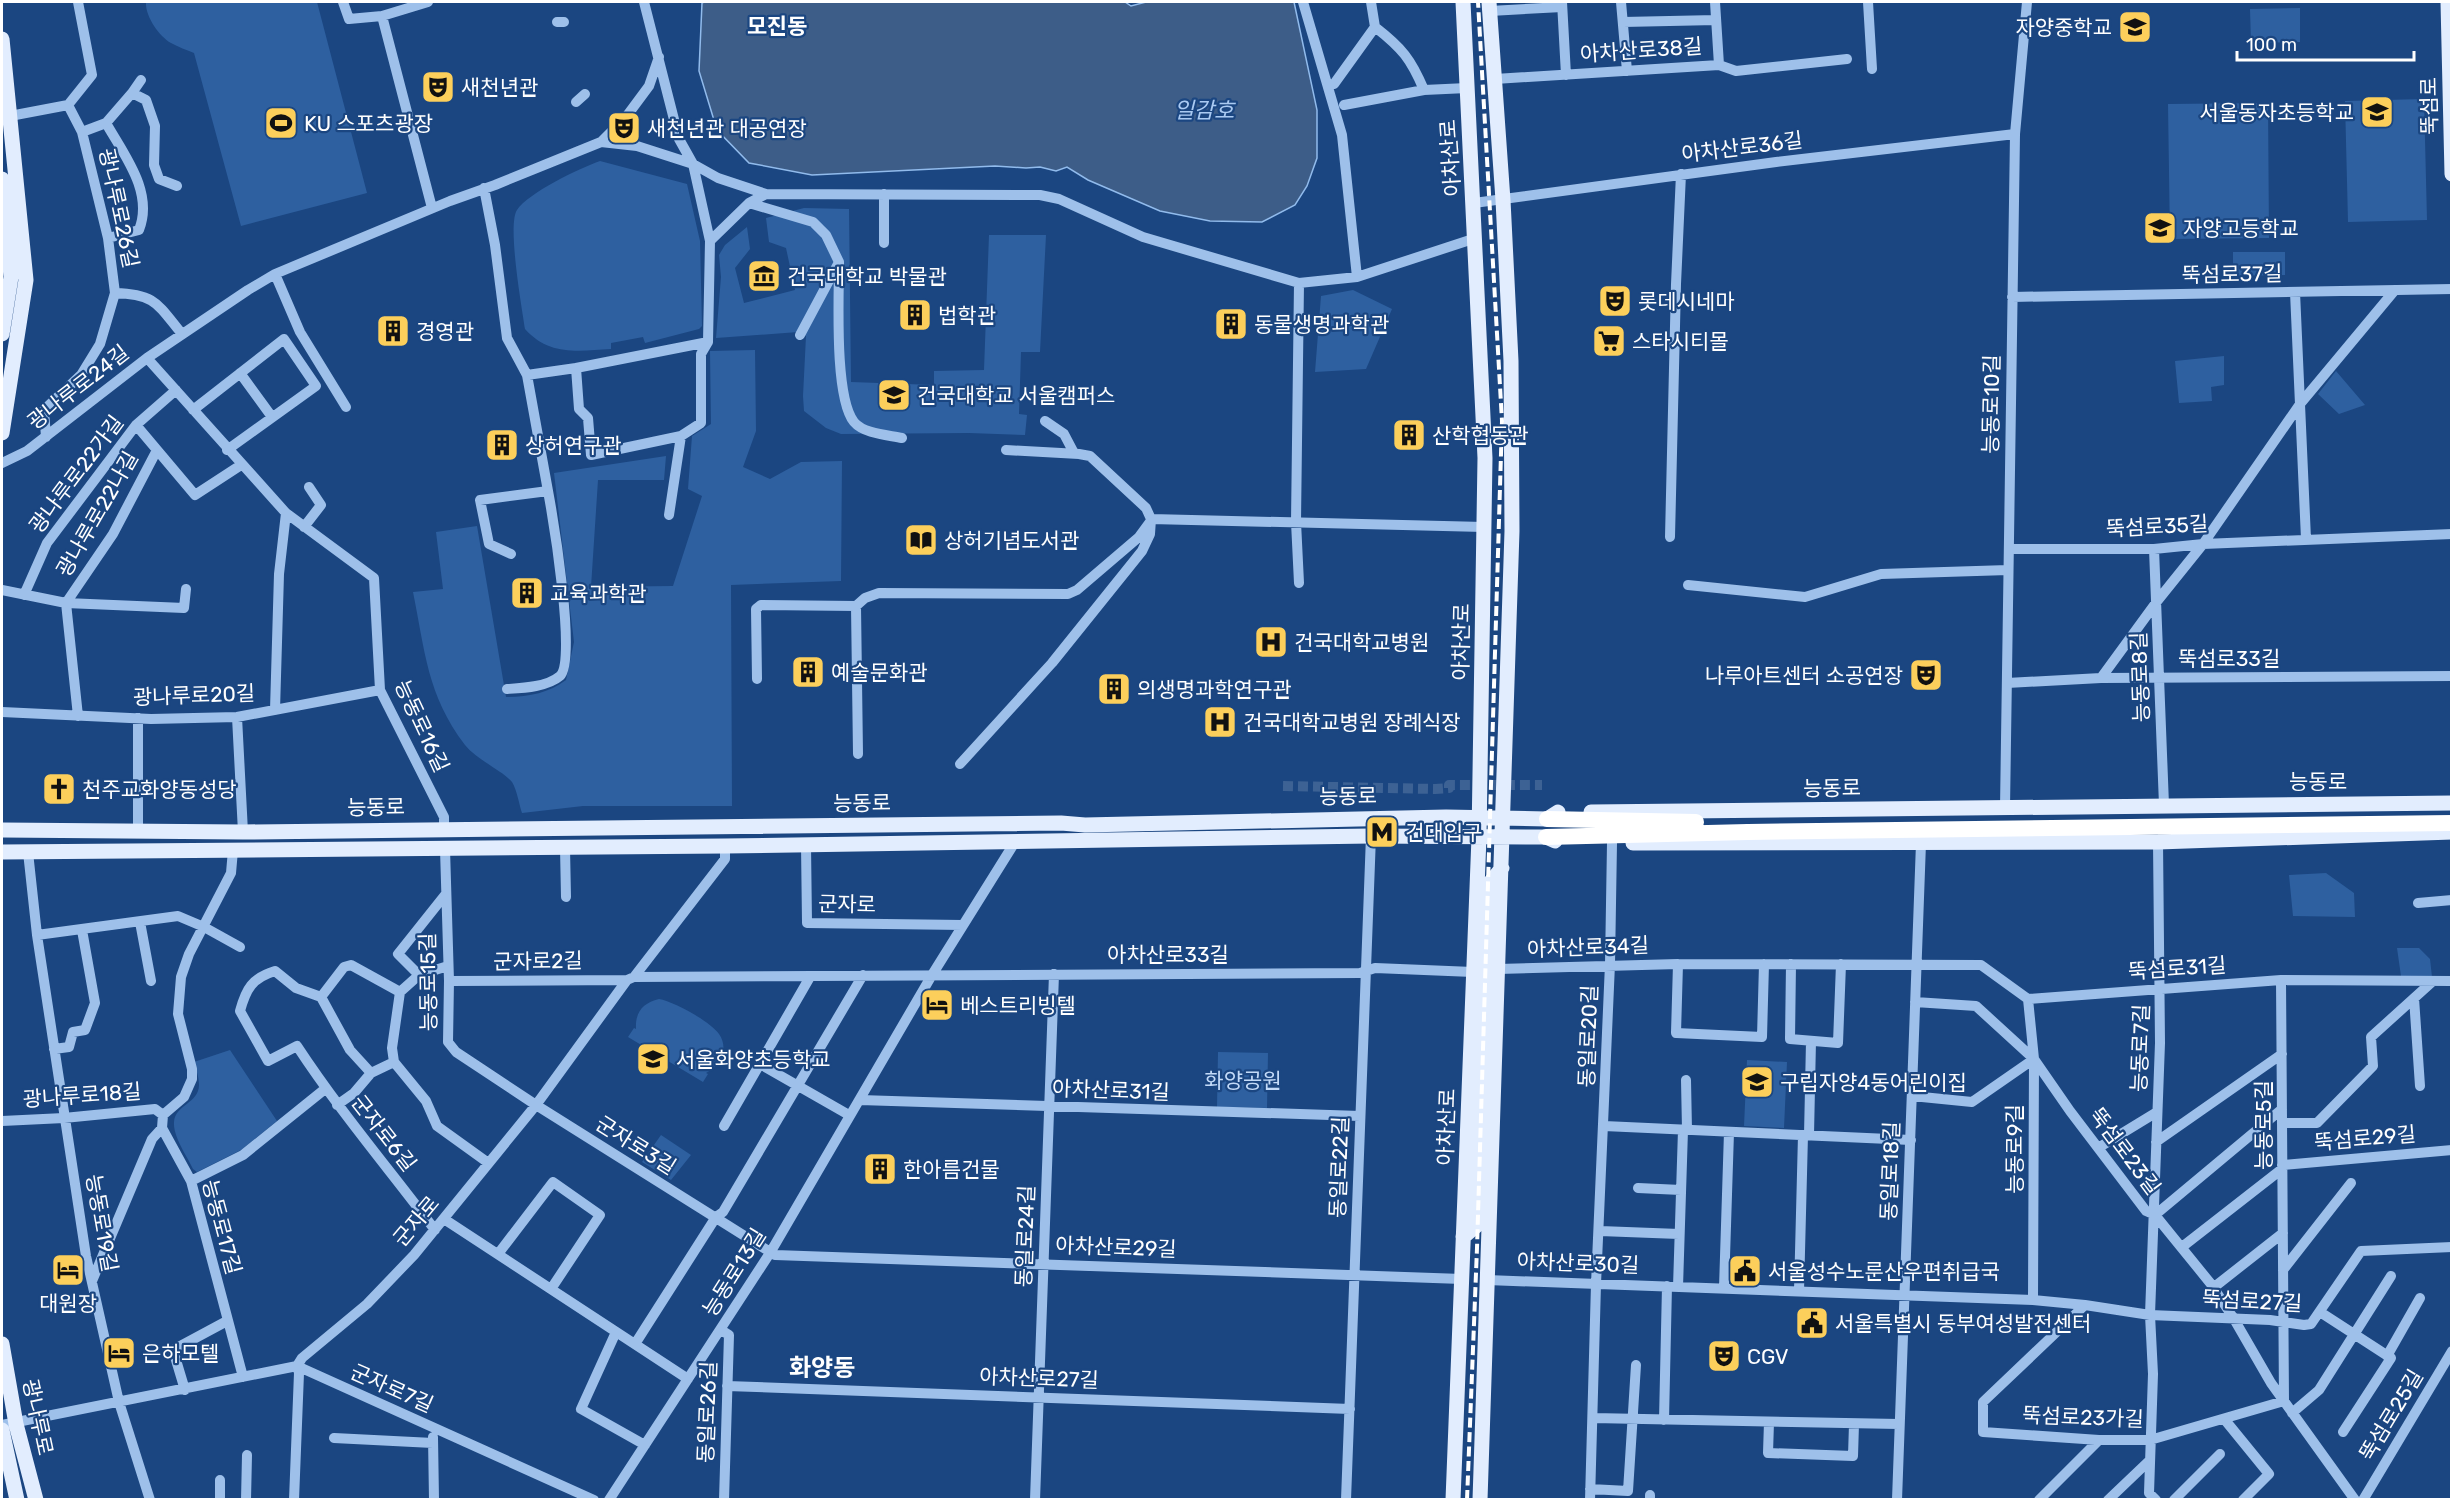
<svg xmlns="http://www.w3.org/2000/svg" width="2453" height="1501" font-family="Rubik,'Noto Sans KR',sans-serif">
<rect width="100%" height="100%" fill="#1b4681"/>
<path fill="#2e60a0" d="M146 2H317L367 193 241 226 194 53C187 50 178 47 171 43 159 36 145 16 146 2Z
M2300 8V42L2251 43 2250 9Z
M2424 99 2427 220 2348 222 2345 101Z
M2268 103 2269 238 2170 239 2168 104Z
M600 161 687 184 700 241 702 326 699 329 645 343 643 337 611 343V349C578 351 549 356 525 329 522 308 507 225 517 210 528 193 580 168 600 161Z
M804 208 849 209 851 382 934 385V371L984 370 989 235H1046L1040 352H1021L1019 414 1027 415 1025 435 969 433 841 434 826 428 804 411 803 396 806 336 798 332 716 338 721 277 719 255 725 245 747 227 750 249 735 268 744 303 795 290 786 248 769 242 766 218Z
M2233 252H2285V275L2233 276Z
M1353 290 1392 309 1366 369 1315 372 1321 296Z
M755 350 756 431 743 467 770 479 801 462 842 461 841 581 731 585 732 806H583L522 813C519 804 517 790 512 782 503 771 477 760 465 745 427 695 425 651 413 592L443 589 436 532 477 526 506 697C528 697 549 693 566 680L574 642 554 473 666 456 664 480H598L591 587 673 586 702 496 688 489 692 436 711 424 710 351Z
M2224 356V385L2211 387 2212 401 2179 403 2175 361Z
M2336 371 2365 405 2339 414 2318 394Z
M2326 873 2354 893 2355 917 2293 916 2289 875Z
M2397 948H2419L2430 959 2432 977 2401 976Z
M659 999C673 1001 711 1022 719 1034 729 1048 721 1066 706 1073L708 1074 703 1082 628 1037 634 1028 636 1029C635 1012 643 1003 659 999Z
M230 1050 277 1121 241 1150 197 1172 193 1169C187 1156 173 1137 174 1122 175 1105 199 1103 199 1085 199 1077 196 1069 194 1062Z
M1218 1052 1268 1053 1267 1108 1217 1107Z
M1747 1060 1787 1062 1784 1128 1744 1126Z
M661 1135 691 1155 671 1180 642 1162Z"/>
<path fill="#3d5d88" stroke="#91bbec" stroke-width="1.5" d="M704 2H1125L1131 6 1146 2H1294L1317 110V158L1307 186 1295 205 1262 222 1210 221 1160 211 1088 180 1067 167 1056 171 1040 167 1026 168 995 166 812 175 749 163 717 130 699 71 702 3Z"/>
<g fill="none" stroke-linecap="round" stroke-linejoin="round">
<path stroke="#3d6294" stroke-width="10" stroke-dasharray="10 5" stroke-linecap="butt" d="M1283 786 1435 789 1449 788V785H1542"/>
<path stroke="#9ec0ea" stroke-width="10" d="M343 2 349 19 382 16 428 2
M1371 2 1375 27C1402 48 1411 59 1424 90L1467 88
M1562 2 1566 75
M1621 2 1627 71
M1715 2 1719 65
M1868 2 1872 69
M1490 11 1562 7
M382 16 432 208
M557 22H564
M1623 22 1716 20
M1495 79 1719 65 1736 71 1847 59
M141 80 132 93 146 100 155 126 154 165 159 179 177 186
M1334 84 1375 27
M576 102 585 94
M68 105 82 132 108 238 115 293
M68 105 92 75 78 2
M1344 105 1424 90
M10 116 68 105
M106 123C124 155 154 192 139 230L108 238
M82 132 106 123 132 93
M601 142 637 146 693 164 679 139 644 2
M693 164 718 178 766 194 1040 195 1059 199 1143 237 1299 283 1357 277 1342 135 1303 2
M693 164 710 241 749 203
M484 188 495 245 507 338 527 375 548 491 480 500 489 544 511 554
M766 194 749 203 813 222 826 235 839 262
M1474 203 1776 162 2015 134
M884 243V194
M275 274 300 332 346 407
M1357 277 1476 238
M2295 292 2306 539
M2012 297 2452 289
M800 335 839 262C839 296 834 397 854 422 864 434 888 435 902 438
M708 342 701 354V423L681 436 591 455 588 418 579 409 576 368 708 342 710 241
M147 358 286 513 374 578 380 690 444 817V829
M240 373 272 417
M527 375 576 368
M193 410 284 339 316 386 227 450
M1045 421 1064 434 1074 453
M136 425 195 495 241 465
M46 437 44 410 81 375 100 344 115 293C156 294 158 305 182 334
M2 463 27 451 147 358 248 290 275 274 450 201 495 185 601 142 626 117 649 86 659 57
M669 515 681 436
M1151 519 1484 527
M304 527 321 505 309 487
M1670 537 1676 284 1681 174
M2009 549H2154L2203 544 2452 534
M2154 549 2164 805
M1299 583 1296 522 1299 283
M1688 585 1805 597 1881 574 2008 570
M2 590 66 603 184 608 186 589
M24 595 47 543 136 425 176 390
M66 603 113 534 157 450
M66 603 78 716
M2101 678 2158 600 2203 544 2300 404 2395 290
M757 679 756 609 761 605 856 606
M2007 683 2101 678 2452 676
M507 689C523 688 547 687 560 676 577 661 553 518 548 491
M275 710 279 574 286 513
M2 712 151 719 237 717 380 690
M237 717 243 832
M858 754 856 606 865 598 879 593 1068 594 1077 590 1139 537 1150 522
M960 764 1052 663 1142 551 1150 534 1151 519 1146 508 1090 456 1079 454 1006 450
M2005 808 2015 134 2027 2
M138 832V718
M806 845 807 923 963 925
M565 848 566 897
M445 849 449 981 448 1042 456 1052 536 1105 775 1255 1462 1279
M233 850 231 873 189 954 181 977 178 1014 192 1069V1079L184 1097 163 1115 162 1128 191 1181 243 1377
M28 852 37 935 86 1256 119 1402 150 1500
M2418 903 2452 900
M140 922 151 981
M37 935 178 916 204 927 240 947
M1678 964 1676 1033 1762 1037 1764 964
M1791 964 1790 1039 1838 1043 1841 964
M448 966 419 975 400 992 392 1048 394 1062 426 1101 437 1126 487 1162
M1498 969 1678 964 1981 965 2028 999 2281 980 2452 981
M419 975 398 954 445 895
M634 977 1360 973 1375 968 1473 972
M449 981 627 980
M321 997 344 967 351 965 400 992
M2414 998 2420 1086
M2028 999 2034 1059 2033 1300
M1915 1002 1976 1006 2034 1059 2070 1111 2146 1211 2155 1215 2211 1284 2234 1319 2271 1383 2355 1500
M54 1049 69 1047 73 1032 85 1030 95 1003 82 930
M760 1064 849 1115
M371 1073 350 1050 321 997 296 988 275 971C252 978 246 989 240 1011L268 1061 297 1046C339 1110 389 1169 435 1230
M1686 1080 1687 1130
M1912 1096 1972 1102 2034 1059
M860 1100 1360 1116
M337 1105 354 1093 371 1073 394 1062
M2 1121 64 1118 155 1109 163 1115
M2282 1123H2317L2373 1066 2371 1037 2433 981
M724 1126 810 977
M1604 1126 1911 1140
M1809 1135 1811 1041
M2156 1142 2282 1054
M2098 1148 2157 1112
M2282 1165 2452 1150
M191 1181 243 1155 325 1089
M1638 1188 1681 1190
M2155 1215 2282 1109
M444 1219 688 1379
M1600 1231 1679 1234
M2182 1247 2282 1169
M498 1254 553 1182 600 1215 551 1289
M2283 1270 2351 1183
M1487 1280 2033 1300 2085 1305 2150 1315 2270 1320 2304 1325 2311 1324 2361 1251 2452 1247
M92 1281 152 1139 162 1128
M1678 1287 1683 1130
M1724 1288 1729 1132
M2213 1288 2283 1233
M1799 1291 1803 1135
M2085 1305 1983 1402V1432L2099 1440H2150L2284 1401 2281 980
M2320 1312 2391 1358 2343 1432
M721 1330 729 1335 724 1500
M616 1332 581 1409 645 1445
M635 1344 716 1217 723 1212 863 975
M2387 1356 2420 1298
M297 1366 594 1500
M727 1386 1350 1409
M185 1390 173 1350 227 1321
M2292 1413 2319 1390 2391 1276
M1593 1418 1899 1424
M1664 1420 1667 1286
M2225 1420 2269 1474 2243 1500
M1769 1422 1768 1453 1853 1456 1854 1424
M2 1425 297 1366 302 1358 367 1304 414 1255 536 1105 627 980 634 977 725 859V846
M433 1437 434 1500
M334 1438 433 1443
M1590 1489 1628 1491 1636 1365
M220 1500V1480
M246 1500 247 1455
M294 1500 299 1373 297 1366
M609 1500 770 1253 932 975 1015 842
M1035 1500 1054 974
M1346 1500 1371 836
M1590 1500 1596 1284 1610 964 1612 843
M1650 1500V1495
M1897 1500 1921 843
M2039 1500 2099 1440
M2108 1500 2150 1460
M2156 1500 2149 1493 2153 1374 2150 1315 2160 1043 2158 842
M2174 1500 2220 1454
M2363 1500 2452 1351"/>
<path stroke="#e2edfe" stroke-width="15" d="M2448 2 2452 174
M2 39 26 280 2 433
M2 179 11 277 2 334
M1591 812 2452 803
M2 830 243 832 1061 823 1085 825 1446 817 1547 819 1558 812
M1633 843 2158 842 2452 832
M2 852 725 846 1371 836 1533 837H1546L1555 841
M1463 1237 1476 1226 1489 884 1502 868
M2 1344 16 1424 36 1500
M2 1430 17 1500
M1453 1500 1479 837 1485 458 1463 2
M1480 1500 1512 531 1511 361 1503 200 1489 2"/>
<path stroke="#fff" stroke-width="16" d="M1547 819 1696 822
M1546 837 1748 832"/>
<path stroke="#fff" stroke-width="4" stroke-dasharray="10 4.5" stroke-linecap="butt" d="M1697 831 2452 822
M1467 1500 1477 1248 1502 421 1478 2"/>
<path stroke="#fff" stroke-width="16" d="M1748 832 2452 823"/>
</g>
<defs>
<symbol id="school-square" viewBox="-11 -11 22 22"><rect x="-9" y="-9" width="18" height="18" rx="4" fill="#fccf5b" stroke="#1b4681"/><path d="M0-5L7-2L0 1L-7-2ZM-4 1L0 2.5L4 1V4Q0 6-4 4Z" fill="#111"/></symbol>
<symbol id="theatre-square" viewBox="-11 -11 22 22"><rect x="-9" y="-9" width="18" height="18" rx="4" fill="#fccf5b" stroke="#1b4681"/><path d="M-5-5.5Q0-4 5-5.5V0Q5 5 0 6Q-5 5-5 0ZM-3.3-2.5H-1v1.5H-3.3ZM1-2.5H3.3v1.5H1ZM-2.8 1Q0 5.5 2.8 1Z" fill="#111"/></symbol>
<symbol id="stadium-square" viewBox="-11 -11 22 22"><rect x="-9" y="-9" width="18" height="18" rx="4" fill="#fccf5b" stroke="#1b4681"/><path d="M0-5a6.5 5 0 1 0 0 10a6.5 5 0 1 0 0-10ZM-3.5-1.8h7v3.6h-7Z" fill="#111"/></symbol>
<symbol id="museum-square" viewBox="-11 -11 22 22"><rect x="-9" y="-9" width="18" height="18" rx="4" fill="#fccf5b" stroke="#1b4681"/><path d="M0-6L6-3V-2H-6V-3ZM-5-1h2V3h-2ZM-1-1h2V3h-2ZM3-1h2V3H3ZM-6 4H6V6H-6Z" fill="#111"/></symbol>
<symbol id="building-square" viewBox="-11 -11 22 22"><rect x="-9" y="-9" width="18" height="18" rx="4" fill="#fccf5b" stroke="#1b4681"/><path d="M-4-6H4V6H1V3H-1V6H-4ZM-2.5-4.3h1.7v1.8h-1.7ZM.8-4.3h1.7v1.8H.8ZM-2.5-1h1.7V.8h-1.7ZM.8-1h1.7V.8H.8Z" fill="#111"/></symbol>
<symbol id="supermarket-square" viewBox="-11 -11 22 22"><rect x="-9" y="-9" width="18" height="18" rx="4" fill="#fccf5b" stroke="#1b4681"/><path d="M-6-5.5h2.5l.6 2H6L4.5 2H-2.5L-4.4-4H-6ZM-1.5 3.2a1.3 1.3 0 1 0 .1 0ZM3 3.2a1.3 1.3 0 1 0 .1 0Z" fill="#111"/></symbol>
<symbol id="university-square" viewBox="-11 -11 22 22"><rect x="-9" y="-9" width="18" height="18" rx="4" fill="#fccf5b" stroke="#1b4681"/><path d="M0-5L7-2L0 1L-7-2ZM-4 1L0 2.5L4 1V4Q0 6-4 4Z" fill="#111"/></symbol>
<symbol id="library-square" viewBox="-11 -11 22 22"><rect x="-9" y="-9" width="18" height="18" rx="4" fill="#fccf5b" stroke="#1b4681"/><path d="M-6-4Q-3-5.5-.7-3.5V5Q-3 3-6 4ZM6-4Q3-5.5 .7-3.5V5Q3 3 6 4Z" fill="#111"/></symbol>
<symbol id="hospital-square" viewBox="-11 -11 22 22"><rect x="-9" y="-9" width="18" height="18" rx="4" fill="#fccf5b" stroke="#1b4681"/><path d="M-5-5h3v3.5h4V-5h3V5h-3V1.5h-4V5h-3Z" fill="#111"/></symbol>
<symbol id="church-square" viewBox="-11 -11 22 22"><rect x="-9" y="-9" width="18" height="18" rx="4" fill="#fccf5b" stroke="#1b4681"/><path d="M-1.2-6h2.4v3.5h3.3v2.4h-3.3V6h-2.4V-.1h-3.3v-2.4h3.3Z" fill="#111"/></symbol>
<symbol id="metro-square" viewBox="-11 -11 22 22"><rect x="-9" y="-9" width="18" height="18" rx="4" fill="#fccf5b" stroke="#1b4681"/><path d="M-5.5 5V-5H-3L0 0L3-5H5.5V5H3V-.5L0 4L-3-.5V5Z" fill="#111"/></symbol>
<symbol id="hotel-square" viewBox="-11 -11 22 22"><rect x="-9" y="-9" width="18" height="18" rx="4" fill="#fccf5b" stroke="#1b4681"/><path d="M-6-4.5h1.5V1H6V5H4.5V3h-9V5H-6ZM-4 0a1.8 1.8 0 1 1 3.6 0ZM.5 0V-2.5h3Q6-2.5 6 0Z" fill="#111"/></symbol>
<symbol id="civic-square" viewBox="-11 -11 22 22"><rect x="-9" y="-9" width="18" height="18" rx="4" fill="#fccf5b" stroke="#1b4681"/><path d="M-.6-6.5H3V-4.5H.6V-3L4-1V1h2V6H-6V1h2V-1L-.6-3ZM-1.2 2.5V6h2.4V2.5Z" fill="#111"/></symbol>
</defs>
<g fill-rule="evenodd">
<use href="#school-square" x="2116" y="8" width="38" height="38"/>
<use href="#theatre-square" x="419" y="68" width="38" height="38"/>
<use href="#school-square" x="2358" y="93" width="38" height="38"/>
<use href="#stadium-square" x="262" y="104" width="38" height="38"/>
<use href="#theatre-square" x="605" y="109" width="38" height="38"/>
<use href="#school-square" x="2141" y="209" width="38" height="38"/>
<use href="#museum-square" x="745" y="257" width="38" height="38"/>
<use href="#theatre-square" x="1596" y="282" width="38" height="38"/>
<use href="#building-square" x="896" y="296" width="38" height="38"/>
<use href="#building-square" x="1212" y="305" width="38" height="38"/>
<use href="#building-square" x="374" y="312" width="38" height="38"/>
<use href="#supermarket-square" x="1590" y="322" width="38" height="38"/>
<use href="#university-square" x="875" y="376" width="38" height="38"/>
<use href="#building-square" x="1390" y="416" width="38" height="38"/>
<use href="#building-square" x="483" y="426" width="38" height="38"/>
<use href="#library-square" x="902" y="521" width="38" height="38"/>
<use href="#building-square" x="508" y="574" width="38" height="38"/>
<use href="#hospital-square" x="1252" y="623" width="38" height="38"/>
<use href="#building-square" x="789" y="653" width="38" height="38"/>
<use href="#theatre-square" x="1907" y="656" width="38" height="38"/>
<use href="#building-square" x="1095" y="670" width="38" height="38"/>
<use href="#hospital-square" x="1201" y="703" width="38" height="38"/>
<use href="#church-square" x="40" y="770" width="38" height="38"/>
<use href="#metro-square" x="1363" y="813" width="38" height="38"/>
<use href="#hotel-square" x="918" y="986" width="38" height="38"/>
<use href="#school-square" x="634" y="1040" width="38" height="38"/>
<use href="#school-square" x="1738" y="1063" width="38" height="38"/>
<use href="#building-square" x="861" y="1150" width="38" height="38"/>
<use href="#hotel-square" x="49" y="1251" width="38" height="38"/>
<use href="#civic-square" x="1726" y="1252" width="38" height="38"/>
<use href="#civic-square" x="1793" y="1304" width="38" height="38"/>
<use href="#hotel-square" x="100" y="1334" width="38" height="38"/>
<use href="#theatre-square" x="1705" y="1337" width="38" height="38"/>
</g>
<g text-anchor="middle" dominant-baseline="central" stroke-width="4.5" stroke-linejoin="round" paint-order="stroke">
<g font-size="21" fill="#fff" stroke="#1b4681" text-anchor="start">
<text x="2112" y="27" text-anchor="end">자양중학교</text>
<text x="461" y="87">새천년관</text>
<text x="2354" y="112" text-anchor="end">서울동자초등학교</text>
<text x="304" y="123">KU 스포츠광장</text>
<text x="647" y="128">새천년관 대공연장</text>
<text x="2183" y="228">자양고등학교</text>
<text x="787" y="276">건국대학교 박물관</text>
<text x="1638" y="301">롯데시네마</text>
<text x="938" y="315">법학관</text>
<text x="1254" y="324">동물생명과학관</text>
<text x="416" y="331">경영관</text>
<text x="1632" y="341">스타시티몰</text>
<text x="917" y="395">건국대학교 서울캠퍼스</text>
<text x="1432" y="435">산학협동관</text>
<text x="525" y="445">상허연구관</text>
<text x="944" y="540">상허기념도서관</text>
<text x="550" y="593">교육과학관</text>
<text x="1294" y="642">건국대학교병원</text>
<text x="831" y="672">예술문화관</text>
<text x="1903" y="675" text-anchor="end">나루아트센터 소공연장</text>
<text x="1137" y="689">의생명과학연구관</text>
<text x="1243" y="722">건국대학교병원 장례식장</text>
<text x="82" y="789">천주교화양동성당</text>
<text x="1405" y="832">건대입구</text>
<text x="960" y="1005">베스트리빙텔</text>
<text x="676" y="1059">서울화양초등학교</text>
<text x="1780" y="1082">구립자양4동어린이집</text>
<text x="903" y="1169">한아름건물</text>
<text x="1768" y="1271">서울성수노룬산우편취급국</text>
<text x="68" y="1303" text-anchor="middle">대원장</text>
<text x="1835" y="1323">서울특별시 동부여성발전센터</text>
<text x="142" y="1353">은하모텔</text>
<text x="1747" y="1356">CGV</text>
</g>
<g font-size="21" fill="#fff" stroke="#1b4681">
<text transform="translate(1641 50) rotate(-4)">아차산로38길</text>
<text transform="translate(2429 106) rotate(-91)">뚝섬로</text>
<text transform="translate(1742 147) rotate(-7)">아차산로36길</text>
<text transform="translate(1450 158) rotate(-94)">아차산로</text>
<text transform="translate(119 208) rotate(78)">광나루로26길</text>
<text transform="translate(2232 274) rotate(-1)">뚝섬로37길</text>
<text transform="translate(78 387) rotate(-38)">광나루로24길</text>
<text transform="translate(1991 404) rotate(-89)">능동로10길</text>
<text transform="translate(76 474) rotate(-53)">광나루로22가길</text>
<text transform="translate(97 514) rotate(-60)">광나루로22나길</text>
<text transform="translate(2157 526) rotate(-3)">뚝섬로35길</text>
<text transform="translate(1461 642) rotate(-89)">아차산로</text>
<text x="2229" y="658">뚝섬로33길</text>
<text transform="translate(2140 677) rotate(-92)">능동로8길</text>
<text transform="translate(194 695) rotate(-2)">광나루로20길</text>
<text transform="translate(422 726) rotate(65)">능동로16길</text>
<text x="2318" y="781">능동로</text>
<text transform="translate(1832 788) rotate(-1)">능동로</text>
<text transform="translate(1348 796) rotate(-1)">능동로</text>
<text transform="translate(862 803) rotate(-1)">능동로</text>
<text transform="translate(376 807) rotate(-1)">능동로</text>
<text transform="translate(847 904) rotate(1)">군자로</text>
<text transform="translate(1588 947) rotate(-2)">아차산로34길</text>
<text x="1168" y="954">아차산로33길</text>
<text transform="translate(538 961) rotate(-1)">군자로2길</text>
<text transform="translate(2177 968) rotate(-4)">뚝섬로31길</text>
<text transform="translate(428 982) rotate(-91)">능동로15길</text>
<text transform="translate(1588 1036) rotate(-88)">동일로20길</text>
<text transform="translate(2140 1048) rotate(-88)">능동로7길</text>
<text transform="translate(1111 1090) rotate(2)">아차산로31길</text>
<text transform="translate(82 1095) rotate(-4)">광나루로18길</text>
<text transform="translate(2263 1125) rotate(-90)">능동로5길</text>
<text transform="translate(1446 1127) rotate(-88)">아차산로</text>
<text transform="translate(384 1133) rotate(52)">군자로6길</text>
<text transform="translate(2365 1138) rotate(-5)">뚝섬로29길</text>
<text transform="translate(636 1145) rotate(32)">군자로3길</text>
<text transform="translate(2014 1149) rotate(-90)">능동로9길</text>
<text transform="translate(2125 1151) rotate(53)">뚝섬로23길</text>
<text transform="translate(1339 1167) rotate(-88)">동일로22길</text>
<text transform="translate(1890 1171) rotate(-88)">동일로18길</text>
<text transform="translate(416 1221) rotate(-50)">군자로</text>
<text transform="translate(102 1223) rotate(80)">능동로19길</text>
<text transform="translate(222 1227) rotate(75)">능동로17길</text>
<text transform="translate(1025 1236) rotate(-88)">동일로24길</text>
<text transform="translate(1116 1247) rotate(2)">아차산로29길</text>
<text transform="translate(1578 1263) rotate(2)">아차산로30길</text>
<text transform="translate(734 1272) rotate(-58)">능동로13길</text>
<text transform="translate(2252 1301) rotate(3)">뚝섬로27길</text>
<text transform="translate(1039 1378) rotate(2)">아차산로27길</text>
<text transform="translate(392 1388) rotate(24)">군자로7길</text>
<text transform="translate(707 1412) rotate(-88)">동일로26길</text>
<text transform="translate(2391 1415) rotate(-59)">뚝섬로25길</text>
<text transform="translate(38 1417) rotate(78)">광나루로</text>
<text transform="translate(2083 1417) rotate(2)">뚝섬로23가길</text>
</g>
<g font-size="21" fill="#c3daf8" stroke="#1b4681">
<text x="1243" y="1080">화양공원</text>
</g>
<g font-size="22" font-weight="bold" fill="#fff" stroke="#1b4681">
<text x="777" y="26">모진동</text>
</g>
<g font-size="22" font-style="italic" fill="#aacaf2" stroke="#1b4681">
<text x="1204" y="110">일감호</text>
</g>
<g font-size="24" font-weight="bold" fill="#fff" stroke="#1b4681">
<text x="822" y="1368">화양동</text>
</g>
</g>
<rect width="2453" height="1501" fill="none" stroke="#ffffff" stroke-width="6"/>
<path d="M2237 51v9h177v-9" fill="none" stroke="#ffffff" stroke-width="3"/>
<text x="2246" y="51" font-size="18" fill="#ffffff" stroke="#1b4681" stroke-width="4.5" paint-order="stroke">100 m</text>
</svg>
